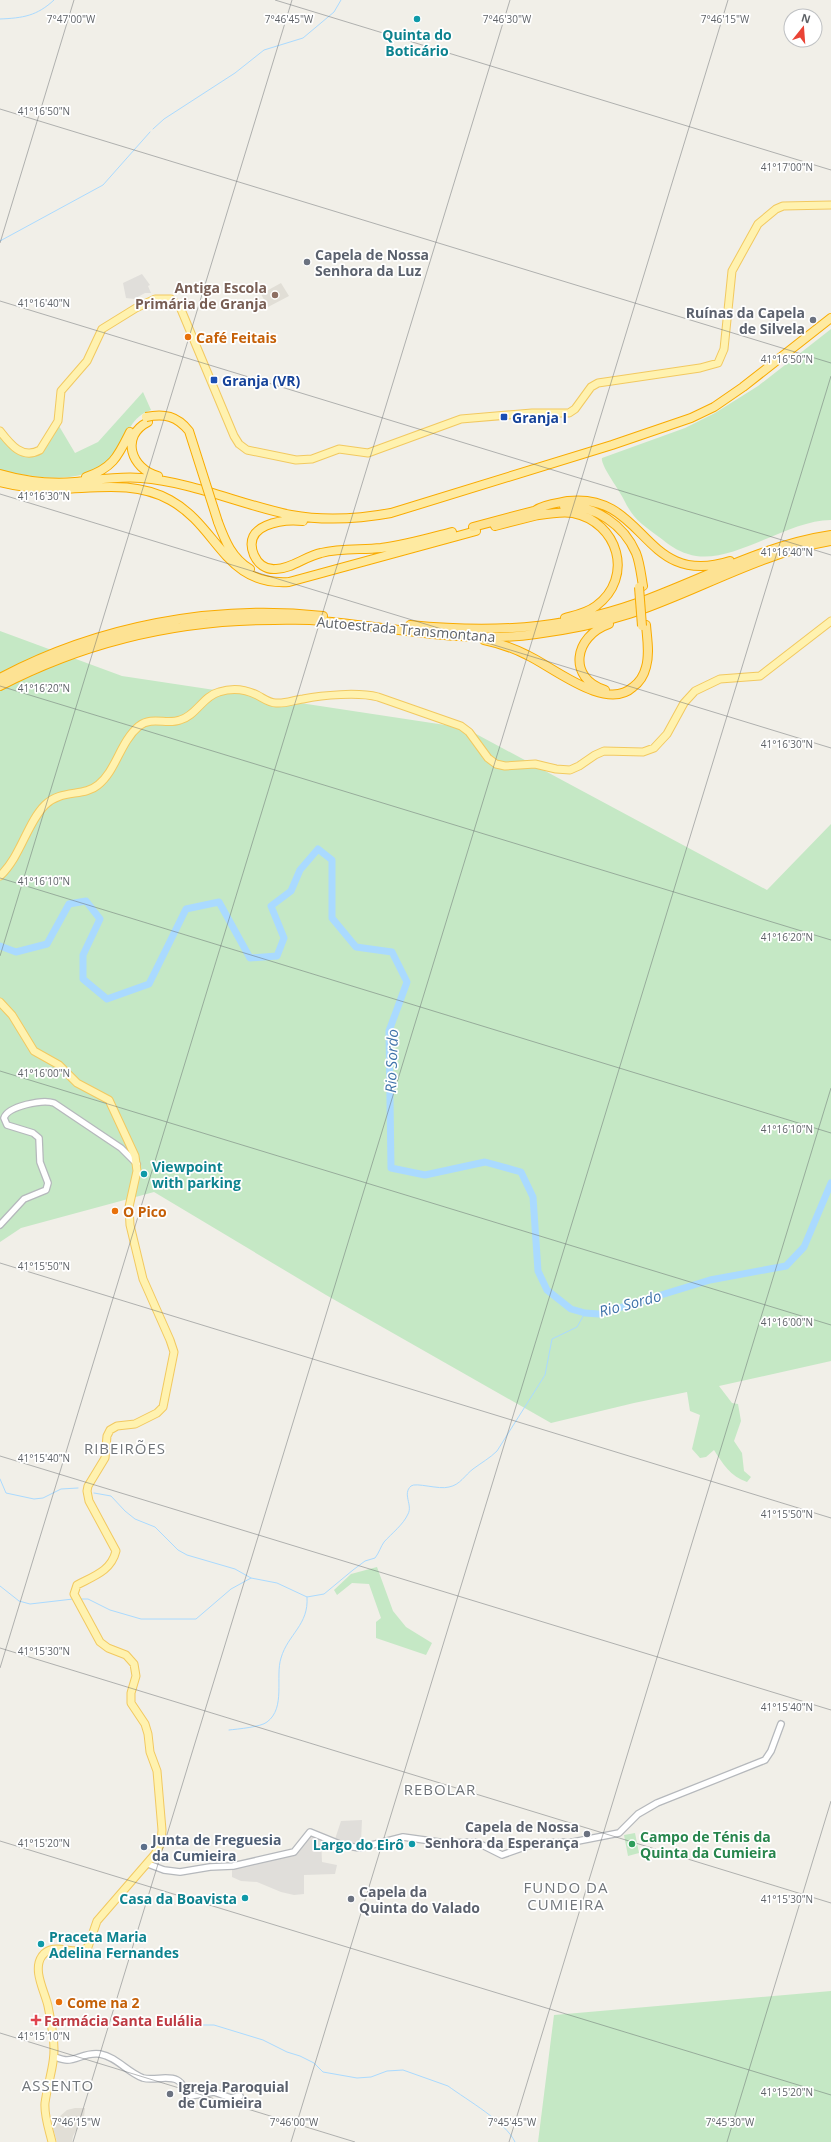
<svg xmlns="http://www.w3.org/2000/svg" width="831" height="2142" font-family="'Open Sans',sans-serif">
<rect width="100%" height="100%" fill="#f1efe8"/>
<path fill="#e0deda" d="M142 274 150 285 148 286 151 293H145L134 299 126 298 123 283Z
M362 1820 361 1841 354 1844 343 1843 335 1839 341 1821Z
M312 1835 321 1838 322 1862 337 1865 335 1874 304 1875V1894L294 1895 281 1892 257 1882 241 1881 232 1877V1867L283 1857 299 1852 304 1841Z"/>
<path fill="#e1ded6" d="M281 283 289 296 268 307 261 294Z
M75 2108H85L84 2117 73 2136 72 2142H57L53 2128 59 2117 67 2110Z"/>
<path fill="#c5e8c5" d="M831 329V520C786 520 729 568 688 554 677 551 668 544 659 537 642 524 634 520 624 500 620 491 600 465 602 458L685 428 715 413 758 386Z
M143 392 151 410C131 417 129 432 119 448 95 488 38 479 0 470V435L16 453 33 457 43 451 59 426 75 453 98 442Z
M0 631 122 676 465 728 767 890 831 824V1361L719 1386 732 1403 738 1404 741 1421 734 1441 742 1453 744 1471 751 1477 747 1482C730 1476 723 1464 714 1450L706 1457 700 1458 692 1449 700 1415 690 1411 687 1392 634 1403 551 1423 326 1295 154 1192 21 1228 0 1242Z
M377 1567 393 1611 406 1627 432 1643 426 1655 376 1638V1622L381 1618 369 1584 352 1583 337 1595 334 1590 351 1574Z
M635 1833 639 1853 628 1856 624 1835Z
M831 1991V2142H538L554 2015Z"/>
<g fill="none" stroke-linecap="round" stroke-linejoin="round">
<path stroke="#aadaff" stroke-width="1" d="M0 19C23 18 37 16 54 0
M153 129 164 119 235 73 264 50 303 38 334 12 341 0
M0 241 103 185 150 132
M0 1479 6 1493 34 1499 43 1498 61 1489 78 1488
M94 1493 111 1496 125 1511 135 1519 155 1527 178 1550 187 1555 235 1569 251 1578
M0 1586 19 1601 30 1604 73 1599
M81 1599H88L110 1610 141 1619H196L231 1589 251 1578 277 1583 307 1597 324 1594 353 1570 365 1561 375 1558C379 1553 381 1546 384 1542 392 1533 403 1525 408 1514 413 1505 402 1494 411 1486 416 1482 439 1490 449 1487 460 1485 465 1475 473 1469 481 1463 490 1458 497 1451L545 1375 552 1339 577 1327 585 1313
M229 1730C238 1729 261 1727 267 1722 286 1708 275 1677 281 1658 288 1634 309 1625 307 1597
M170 2016 194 2025H214L263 2040 287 2052 300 2056 314 2063 323 2072 357 2078 371 2077 387 2071 403 2070 448 2086C467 2100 506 2122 515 2142"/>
<path stroke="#aadaff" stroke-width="7" d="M0 946 16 952 47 944 69 904 86 901 100 919 83 955V979L107 999 149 984 186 909 219 902 250 958 277 956 284 938 271 906 291 891 300 870 318 849 332 860V918L356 947 392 952 407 982 389 1031 391 1168 425 1175 485 1162 521 1172 533 1197 538 1271 547 1290 571 1309 585 1313 599 1314 710 1280 786 1266 804 1247 831 1183"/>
<defs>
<path id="tertiary" d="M0 1225 24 1199 46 1190 48 1183 40 1162 39 1138 33 1133 7 1125 4 1118C8 1106 43 1099 54 1103L121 1148 137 1164
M148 1864 164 1870 180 1872 210 1867 233 1866 294 1852 310 1832 342 1845 360 1848 403 1837 446 1843 476 1842 502 1855 536 1843 573 1842 619 1833 638 1814 657 1803 765 1760 771 1751 781 1724
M55 2057C58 2058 63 2060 67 2060 78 2060 85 2052 100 2054 117 2057 127 2072 143 2078 154 2081 167 2075 177 2080 185 2084 184 2092 190 2096L214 2092 231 2098 240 2096"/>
<path id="primary" d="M0 431C10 444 22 460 40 450L58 421 61 391 87 361 102 329 136 308 155 299H171L180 307 234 436 239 444 247 450 296 460 312 459 339 449 368 453 461 419 532 413H569L575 409 591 387 598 383 700 368 718 363 724 349 732 271 758 224 776 209 783 206 831 205
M0 876C21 856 27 823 45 805 61 789 84 797 98 785 116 771 120 742 139 726 152 716 167 725 180 720 196 716 203 696 219 692 231 688 245 689 257 695 263 698 269 703 276 703 285 704 294 700 303 699 323 695 358 692 378 697L461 726 469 732 488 758 496 764 505 766 535 764 556 769 570 770 579 766 595 755 604 751 643 752 654 748 667 734 684 703 695 691 720 679 760 676 831 621
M0 1002 12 1015 34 1051 59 1065 77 1083 109 1100 135 1156 137 1171 129 1207 130 1225 143 1279 170 1340 174 1352 163 1407 157 1413 135 1424 117 1426 110 1430 107 1436 105 1458 88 1486 87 1491 89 1501 116 1551C111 1571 94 1576 77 1585L74 1594 100 1642 108 1648 126 1655 134 1664 136 1676 131 1693V1703L145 1724 148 1734 150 1752 157 1771 162 1830 161 1843 155 1854 97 1921 88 1947C75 1958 54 1940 42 1956 32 1970 45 1992 48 2006 50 2016 52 2027 53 2037 57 2060 48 2080 45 2103 44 2116 49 2129 52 2142"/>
<path id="trunk" d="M148 422C120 436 131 469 158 476
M0 474C24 481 50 484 75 482 97 480 119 476 141 478 193 482 241 505 291 515 324 521 358 519 391 513L612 445 691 418 714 407 743 387 831 318
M86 477C113 468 118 456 130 432
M0 482C19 487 40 489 60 489 98 488 135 481 170 500 219 527 224 586 289 582L476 531
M303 521C283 519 241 524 254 555 258 564 266 570 276 569 291 569 306 556 321 553 341 548 361 550 381 548 405 545 429 538 452 532
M218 522C225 541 232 558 250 569"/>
<path id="motorway" d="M564 506C595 505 624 525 636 553 640 563 641 575 643 586
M536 510C544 504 559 503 568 501 647 492 642 589 730 561
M533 516C546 514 560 511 573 513 618 522 635 577 596 606 587 613 576 615 565 618
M495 526 538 515
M473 527 541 509
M410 625C489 633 561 630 637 603 701 580 763 545 831 535
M484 640C499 643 513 648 527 655 553 667 606 712 633 687 640 682 644 675 646 667 650 654 647 638 646 625
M0 678C98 626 213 604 323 616
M0 686C85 642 178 620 274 620 290 620 306 619 321 621 390 627 468 644 536 634 567 630 598 624 629 614 696 592 760 553 831 541
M605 690C567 678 574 636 609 624"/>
</defs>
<use href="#tertiary" stroke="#b5b8bc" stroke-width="8"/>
<use href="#primary" stroke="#f2c960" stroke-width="9"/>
<use href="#trunk" stroke="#f9ab00" stroke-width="10"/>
<use href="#motorway" stroke="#f9ab00" stroke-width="10"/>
<use href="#tertiary" stroke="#fff" stroke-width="5.5"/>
<use href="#primary" stroke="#fff2af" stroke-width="7"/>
<use href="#trunk" stroke="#feeaa1" stroke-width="8"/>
<use href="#motorway" stroke="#fde293" stroke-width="8"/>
<defs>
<path id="trunk-bridge" d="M146 417C164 413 177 416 189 431L218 522"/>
<path id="motorway-bridge" d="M639 587 642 626"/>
</defs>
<use href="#trunk-bridge" stroke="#f9ab00" stroke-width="10" stroke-linecap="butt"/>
<use href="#motorway-bridge" stroke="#f9ab00" stroke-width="10" stroke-linecap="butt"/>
<use href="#trunk-bridge" stroke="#feeaa1" stroke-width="8"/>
<use href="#motorway-bridge" stroke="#fde293" stroke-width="8"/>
</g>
<path fill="none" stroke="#5f6368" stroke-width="1" stroke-opacity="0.45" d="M275 0 831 170M0 109 831 363M0 243 74 0M0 301 831 555M0 494 831 748M0 686 831 940M0 878 831 1133M0 956 292 0M0 1071 831 1325M0 1263 831 1518M0 1456 831 1710M0 1648 831 1903M0 1668 510 0M0 1841 831 2095M0 2033 355 2142M73 2142 728 0M291 2142 831 376M509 2142 831 1088M727 2142 831 1801"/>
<g fill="#0f9aa8" stroke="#fff" stroke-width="1.5">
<circle cx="417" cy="19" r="4"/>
<circle cx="144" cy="1174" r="4"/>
<circle cx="412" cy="1844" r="4"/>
<circle cx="245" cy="1898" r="4"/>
<circle cx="41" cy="1944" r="4"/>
</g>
<g fill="#6b7280" stroke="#fff" stroke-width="1.5">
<circle cx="307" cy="262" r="4"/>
<circle cx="813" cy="320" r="4"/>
<circle cx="587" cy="1834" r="4"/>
<circle cx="351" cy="1899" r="4"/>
<circle cx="170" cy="2094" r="4"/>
</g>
<circle fill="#8d6e63" stroke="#fff" stroke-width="1.5" cx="275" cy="295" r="4"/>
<g fill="#e8710a" stroke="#fff" stroke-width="1.5">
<circle cx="188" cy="337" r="4"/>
<circle cx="115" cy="1211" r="4"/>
<circle cx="59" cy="2002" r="4"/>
</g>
<g fill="#1a4fb4" stroke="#fff" stroke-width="1.5">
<rect x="210" y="376" width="8" height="8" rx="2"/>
<rect x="500" y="413" width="8" height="8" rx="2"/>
</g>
<circle fill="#2e9e5b" stroke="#fff" stroke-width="1.5" cx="632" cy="1844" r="4"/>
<circle fill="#5c6f8a" stroke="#fff" stroke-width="1.5" cx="144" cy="1847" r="4"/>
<path fill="#e0444e" stroke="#fff" stroke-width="1.5" d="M34 2014h4v4h4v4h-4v4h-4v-4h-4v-4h4z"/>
<g text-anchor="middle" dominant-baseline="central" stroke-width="3.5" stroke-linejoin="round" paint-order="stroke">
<g font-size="14" font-weight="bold" fill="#0d838f" stroke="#fff" text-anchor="start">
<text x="417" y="34" text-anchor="middle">Quinta do<tspan x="417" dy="16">Boticário</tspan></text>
<text x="152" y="1166">Viewpoint<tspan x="152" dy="16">with parking</tspan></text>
<text x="404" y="1844" text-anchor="end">Largo do Eirô</text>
<text x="237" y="1898" text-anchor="end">Casa da Boavista</text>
<text x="49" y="1936">Praceta Maria<tspan x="49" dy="16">Adelina Fernandes</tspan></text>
</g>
<g font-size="14" font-weight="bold" fill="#5b616d" stroke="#fff" text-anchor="start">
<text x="315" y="254">Capela de Nossa<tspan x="315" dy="16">Senhora da Luz</tspan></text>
<text x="805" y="312" text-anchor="end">Ruínas da Capela<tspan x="805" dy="16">de Silvela</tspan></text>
<text x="579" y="1826" text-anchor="end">Capela de Nossa<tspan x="579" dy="16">Senhora da Esperança</tspan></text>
<text x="359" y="1891">Capela da<tspan x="359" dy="16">Quinta do Valado</tspan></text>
<text x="178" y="2086">Igreja Paroquial<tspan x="178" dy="16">de Cumieira</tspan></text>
</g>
<g font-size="14" font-weight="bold" fill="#785e54" stroke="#fff" text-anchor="end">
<text x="267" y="287">Antiga Escola<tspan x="267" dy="16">Primária de Granja</tspan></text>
</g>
<g font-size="14" font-weight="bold" fill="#c56008" stroke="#fff" text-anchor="start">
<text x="196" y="337">Café Feitais</text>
<text x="123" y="1211">O Pico</text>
<text x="67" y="2002">Come na 2</text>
</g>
<g font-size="14" font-weight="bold" fill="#164399" stroke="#fff" text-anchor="start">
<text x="222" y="380">Granja (VR)</text>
<text x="512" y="417">Granja I</text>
</g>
<g font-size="14" fill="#5f6368" stroke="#fff">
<text transform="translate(406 629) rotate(5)">Autoestrada Transmontana</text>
</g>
<g font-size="14" font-weight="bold" fill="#27864d" stroke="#fff" text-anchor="start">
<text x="640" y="1836">Campo de Ténis da<tspan x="640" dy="16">Quinta da Cumieira</tspan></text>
</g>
<g font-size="14" font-weight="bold" fill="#4e5e75" stroke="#fff" text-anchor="start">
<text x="152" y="1839">Junta de Freguesia<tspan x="152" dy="16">da Cumieira</tspan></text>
</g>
<g font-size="14" font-weight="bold" fill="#be3a42" stroke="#fff" text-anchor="start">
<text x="44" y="2020">Farmácia Santa Eulália</text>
</g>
<g font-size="15" font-style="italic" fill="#4174aa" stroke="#fff">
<text transform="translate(391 1061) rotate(-88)">Rio Sordo</text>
<text transform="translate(630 1303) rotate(-15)">Rio Sordo</text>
</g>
<g font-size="15" letter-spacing="1" fill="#70757a" stroke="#fff">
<text x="125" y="1448">RIBEIRÕES</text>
<text x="440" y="1789">REBOLAR</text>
<text x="566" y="1887">FUNDO DA<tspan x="566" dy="17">CUMIEIRA</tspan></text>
<text x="58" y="2085">ASSENTO</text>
</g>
</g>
<g font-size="10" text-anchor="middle" fill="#5f6368" stroke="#fff" stroke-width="3.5" stroke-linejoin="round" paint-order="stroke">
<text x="71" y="23">7°47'00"W</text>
<text x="289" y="23">7°46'45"W</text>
<text x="507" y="23">7°46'30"W</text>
<text x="725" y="23">7°46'15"W</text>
<text x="44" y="115">41°16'50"N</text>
<text x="787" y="171">41°17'00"N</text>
<text x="44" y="307">41°16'40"N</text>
<text x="787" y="363">41°16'50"N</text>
<text x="44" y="500">41°16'30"N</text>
<text x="787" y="556">41°16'40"N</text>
<text x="44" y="692">41°16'20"N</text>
<text x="787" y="748">41°16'30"N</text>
<text x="44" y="885">41°16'10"N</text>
<text x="787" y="941">41°16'20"N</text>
<text x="44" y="1077">41°16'00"N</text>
<text x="787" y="1133">41°16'10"N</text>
<text x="44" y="1270">41°15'50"N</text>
<text x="787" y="1326">41°16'00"N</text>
<text x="44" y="1462">41°15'40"N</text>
<text x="787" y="1518">41°15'50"N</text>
<text x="44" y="1655">41°15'30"N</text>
<text x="787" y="1711">41°15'40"N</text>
<text x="44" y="1847">41°15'20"N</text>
<text x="787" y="1903">41°15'30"N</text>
<text x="44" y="2040">41°15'10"N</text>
<text x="787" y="2096">41°15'20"N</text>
<text x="76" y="2126">7°46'15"W</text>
<text x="294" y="2126">7°46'00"W</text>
<text x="512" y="2126">7°45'45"W</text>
<text x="730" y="2126">7°45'30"W</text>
</g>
<g transform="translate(803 28) rotate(17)"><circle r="19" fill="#ffffff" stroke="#bfc1c3"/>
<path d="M0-3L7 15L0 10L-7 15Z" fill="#ea4335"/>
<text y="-6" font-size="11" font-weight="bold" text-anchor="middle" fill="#5f6368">N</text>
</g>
</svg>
